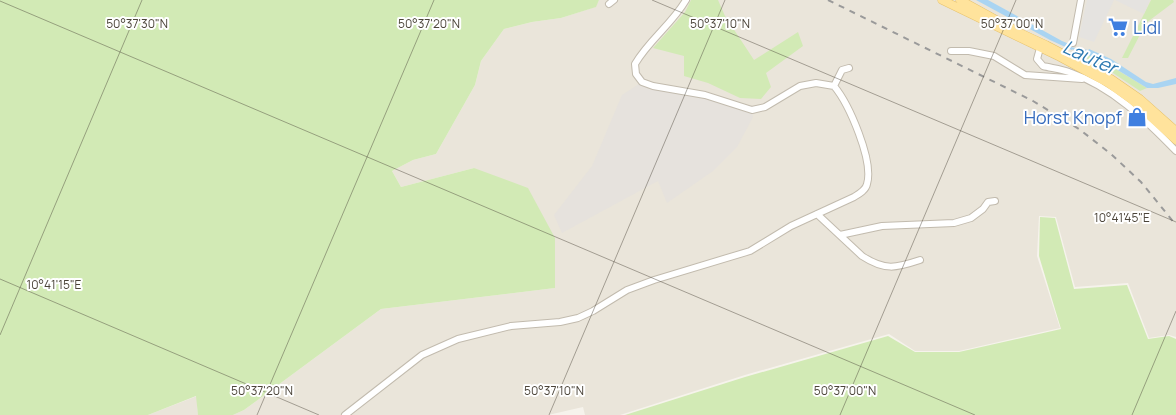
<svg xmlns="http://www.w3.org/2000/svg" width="1176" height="415" font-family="Manrope,sans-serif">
<rect width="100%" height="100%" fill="#f6f3ec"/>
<path fill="#eae5da" d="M599 0H1176V337L1169 335 1149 338 1128 283 1075 287 1056 217 1039 216 1037 256 1060 328 959 351H915L889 334 745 375 620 415H585L583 407 548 415H233L244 410 381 309 555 288 474 168 401 187 392 171 413 160 436 154 475 85 481 61 504 29 532 22 561 18 595 7Z
M197 396 198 415H148Z"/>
<path fill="#e6e2dd" d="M642 82 689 92 752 110 753 117 737 147 713 171 667 203 658 181 562 233 554 215 592 166 622 95Z"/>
<path fill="#d2eab5" d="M0 0H599L596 7 561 18 532 22 504 29 481 61 475 85 436 154 413 160 392 171 401 187 474 168 528 188 555 238V288L381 309 244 410 233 415H198L196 396 148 415H0Z
M691 0H718L725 16 754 60 798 32 803 46 766 73 771 87 761 99 740 98 708 83 684 76V56L653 48 685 12Z
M1151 0H1173L1174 2 1146 23 1128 58H1122Z
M1077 53 1086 54 1099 59 1147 88 1140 91 1113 73Z
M1040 217 1055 218 1074 289 1127 285 1148 339 1169 336 1176 339V415H625L745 377 888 336 915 352H959L1061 329 1039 256Z"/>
<path fill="#e5e3e0" d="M1087 0H1114L1094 42 1079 37Z
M1115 0H1150L1144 14Z"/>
<path fill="#a9d4f2" d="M976 0H988L1062 41 1072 45V50L1050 40Z
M1089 49 1111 59 1146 82 1153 84 1176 78V84L1158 88H1147L1111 66 1086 54Z"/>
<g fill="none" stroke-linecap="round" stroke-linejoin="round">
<path stroke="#a9d4f2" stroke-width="2" d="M1070 48 1088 51"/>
<defs>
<path id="minor" d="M686 0C672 24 649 40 635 64L636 74 642 82 653 86 705 95 752 110 765 107 800 86 816 83 834 86
M609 4 614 0
M1073 43 1081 0
M1040 48 1037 59 1043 66C1051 68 1061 69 1069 72 1112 87 1145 119 1176 151
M951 51H969L994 56 1025 75 1082 79
M834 86 842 70 849 68
M817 214 862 256C885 271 896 268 920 260
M840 235 882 226 954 223 971 218 983 209 988 202 995 201
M345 415 422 355 458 339 511 326 560 322 578 318 593 311 627 290 654 280 750 251 791 226 854 197C859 194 866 190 867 184 874 161 849 104 834 86"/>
<path id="major" d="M942 0 1060 57 1108 83 1132 100 1176 140
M960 0 1020 33 1046 45 1111 79 1140 99 1176 131"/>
</defs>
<use href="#minor" stroke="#c2bbae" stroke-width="8"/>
<use href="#major" stroke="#e6c16a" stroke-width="9"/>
<use href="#minor" stroke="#fff" stroke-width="6"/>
<use href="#major" stroke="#ffe39c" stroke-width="8"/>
<path stroke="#9a9a9a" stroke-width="2" stroke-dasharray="6 6" stroke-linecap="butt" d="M828 0 1033 101 1079 129 1111 154 1141 182 1176 225"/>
</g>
<path fill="none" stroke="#4b4439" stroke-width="1" stroke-opacity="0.45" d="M652 0 1176 222M0 1 975 415M0 279 319 415M0 335 142 0M257 415 434 0M549 415 725 0M840 415 1016 0M1132 415 1176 311"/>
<defs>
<symbol id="supermarket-bare" viewBox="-9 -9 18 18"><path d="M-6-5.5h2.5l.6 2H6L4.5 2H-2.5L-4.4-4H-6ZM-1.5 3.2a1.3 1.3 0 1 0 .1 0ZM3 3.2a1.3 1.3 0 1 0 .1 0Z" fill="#3f7fe0" stroke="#fff" stroke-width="2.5" paint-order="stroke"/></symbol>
<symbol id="shop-bare" viewBox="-9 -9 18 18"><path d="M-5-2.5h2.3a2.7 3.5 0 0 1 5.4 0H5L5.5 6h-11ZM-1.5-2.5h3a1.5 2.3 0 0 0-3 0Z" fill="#3f7fe0" stroke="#fff" stroke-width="2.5" paint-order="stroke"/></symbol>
</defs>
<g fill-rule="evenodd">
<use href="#supermarket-bare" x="1104" y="13" width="28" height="28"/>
<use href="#shop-bare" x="1123" y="103" width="28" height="28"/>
</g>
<g text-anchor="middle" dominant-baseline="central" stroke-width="4" stroke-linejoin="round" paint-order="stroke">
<g font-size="18" fill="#366cbe" stroke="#fff" text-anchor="start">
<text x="1133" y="27">Lidl</text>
<text x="1122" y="117" text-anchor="end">Horst Knopf</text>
</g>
<g font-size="19" font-style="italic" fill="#2e7ab2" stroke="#fff">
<text transform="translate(1090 57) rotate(24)">Lauter</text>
</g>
</g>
<g font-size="12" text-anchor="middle" fill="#4b4439" stroke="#fff" stroke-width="4" stroke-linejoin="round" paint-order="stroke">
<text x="137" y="28">50°37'30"N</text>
<text x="429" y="28">50°37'20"N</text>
<text x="720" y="28">50°37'10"N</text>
<text x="1012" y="28">50°37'00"N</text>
<text x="1122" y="222">10°41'45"E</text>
<text x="54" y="289">10°41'15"E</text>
<text x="262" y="395">50°37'20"N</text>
<text x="554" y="395">50°37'10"N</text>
<text x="845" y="395">50°37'00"N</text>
</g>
</svg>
